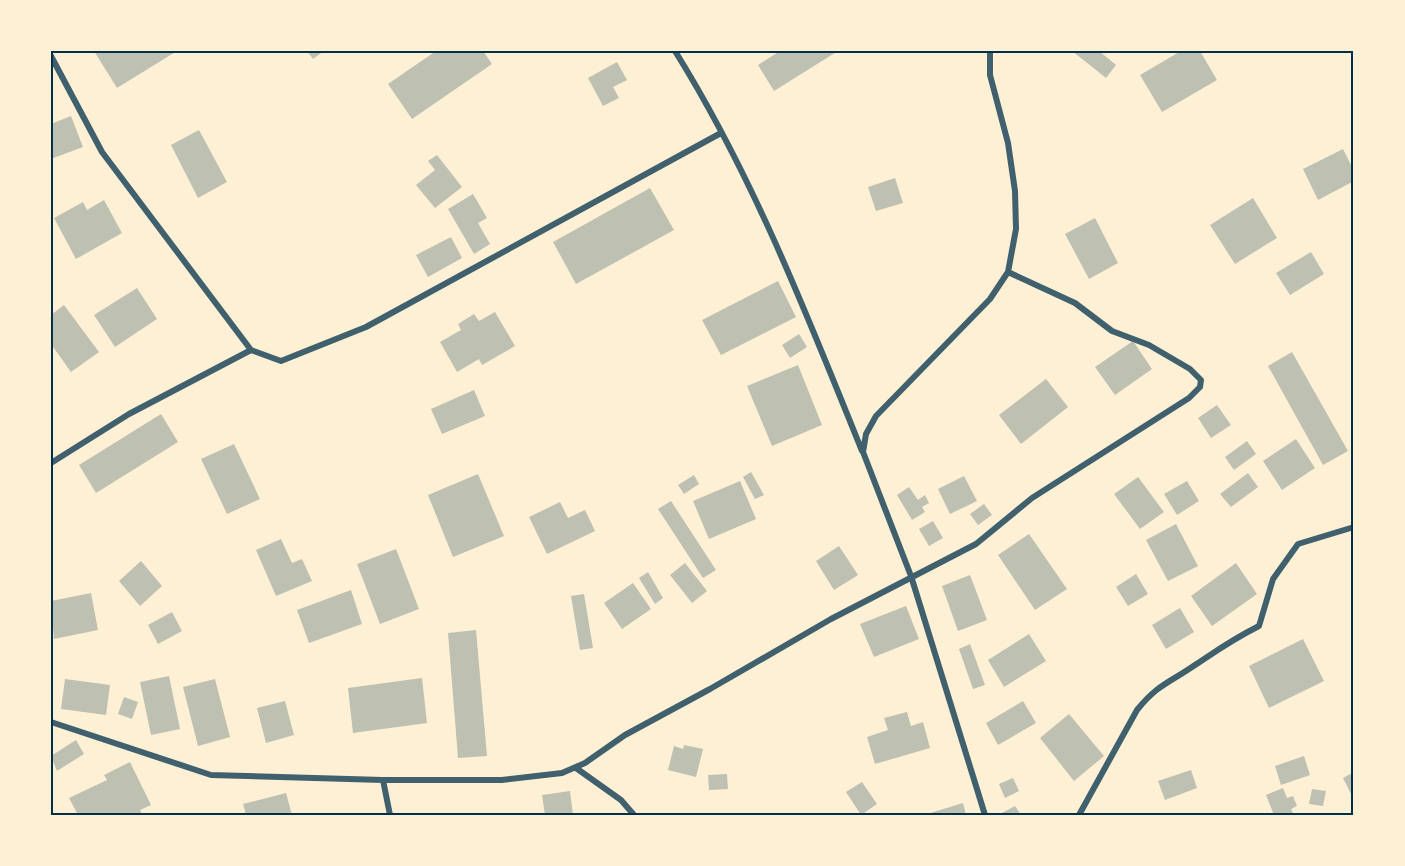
<svg xmlns="http://www.w3.org/2000/svg" width="1405" height="866" font-family="Raleway,sans-serif">
<rect width="100%" height="100%" fill="#fdf0d5"/>
<path fill="#bec0b2" d="M94 51H177L117 88Z
M307 51H324L313 59Z
M436 51H483L492 64 412 119 388 84Z
M780 51H838L774 91 758 65Z
M1072 51H1099L1116 65 1106 78Z
M1181 51H1200L1217 80 1162 112 1140 75Z
M617 62 627 80 613 87 619 98 603 106 588 78Z
M71 116 83 147 51 159V124Z
M199 130 227 182 198 198 171 145Z
M1343 149 1354 171V181L1318 200 1303 169Z
M437 155 462 187 435 208 416 185 435 170 428 161Z
M895 178 903 203 876 211 868 187Z
M650 188 674 230 576 284 553 242Z
M473 194 487 218 478 223 490 244 474 254 448 209Z
M1253 198 1277 238 1235 264 1210 225Z
M104 200 122 233 76 259 54 218 83 202 87 210Z
M1095 218 1118 263 1089 279 1065 234Z
M451 237 462 258 428 277 416 255Z
M1311 252 1324 274 1290 295 1276 273Z
M778 281 796 317 721 355 702 320Z
M137 288 157 319 115 347 94 315Z
M64 305 99 352 71 372 51 344V315Z
M495 312 515 346 482 365 479 359 457 372 440 342 461 330 458 324 474 314 479 321Z
M799 334 807 347 790 358 782 345Z
M1133 341 1152 369 1115 395 1095 367Z
M1292 352 1348 451 1323 465 1268 366Z
M798 365 822 425 772 446 747 386Z
M1046 379 1068 407 1021 444 999 415Z
M474 390 485 416 442 434 431 409Z
M1217 405 1231 425 1211 438 1198 418Z
M161 414 178 442 96 493 79 465Z
M1296 439 1315 468 1282 490 1263 461Z
M1247 441 1256 454 1234 470 1225 457Z
M234 444 260 499 227 514 201 459Z
M751 472 764 495 755 499 743 477Z
M1248 473 1258 487 1231 507 1220 494Z
M478 474 504 536 453 557 428 495Z
M694 475 699 484 684 494 678 485Z
M964 476 977 501 950 514 938 489Z
M1138 477 1164 512 1140 529 1114 494Z
M740 481 756 519 709 539 693 501Z
M1187 481 1199 501 1177 515 1164 494Z
M909 487 918 500 925 495 929 503 922 507 925 512 912 520 897 495Z
M671 501 716 570 703 578 658 509Z
M560 502 568 518 585 510 595 531 547 554 529 517Z
M984 504 992 515 978 525 970 514Z
M933 521 943 538 929 546 919 529Z
M1176 524 1198 566 1168 581 1146 540Z
M1029 534 1067 589 1035 610 998 555Z
M281 539 292 563 302 559 312 581 276 596 256 550Z
M839 546 858 575 834 590 816 561Z
M396 549 419 609 380 624 357 564Z
M141 561 162 586 140 606 119 581Z
M685 563 707 591 692 603 670 575Z
M1236 563 1257 594 1212 626 1191 596Z
M648 572 663 598 655 604 639 578Z
M1136 574 1148 594 1128 606 1116 587Z
M970 575 987 620 958 631 942 586Z
M633 583 651 609 622 629 604 603Z
M351 590 362 624 309 643 297 610Z
M91 593 98 630 54 639 51 601Z
M584 594 593 648 580 650 571 596Z
M906 606 919 639 874 657 860 624Z
M1180 608 1194 632 1166 649 1152 625Z
M172 612 182 631 158 644 148 625Z
M476 630 487 756 458 758 448 633Z
M1029 634 1046 661 1004 687 988 660Z
M1303 639 1324 681 1269 708 1249 666Z
M970 644 985 685 973 689 959 649Z
M169 676 180 729 151 735 140 682Z
M422 678 427 723 353 733 348 688Z
M65 679 110 685 106 715 61 709Z
M215 679 230 737 198 746 183 687Z
M124 697 138 702 132 719 118 714Z
M285 701 294 735 266 743 257 708Z
M1023 701 1036 723 998 745 986 723Z
M907 712 911 726 923 722 930 748 875 764 867 737 888 730 884 718Z
M1069 714 1104 756 1074 781 1040 738Z
M76 740 84 754 57 771 51 756Z
M684 745 703 749 696 777 668 770 674 746 683 749Z
M1304 756 1310 775 1281 785 1275 766Z
M130 762 151 805 140 810 142 814 78 815 69 798 107 780 104 775Z
M1191 770 1197 788 1165 800 1158 781Z
M1354 772V800L1343 778Z
M727 774 728 789 709 790 708 775Z
M1013 778 1019 791 1005 798 999 784Z
M862 782 877 804 861 815 846 792Z
M1283 788 1287 798 1293 796 1297 806 1291 809 1294 815H1274L1266 795Z
M1312 789 1326 791 1323 806 1309 804Z
M570 791 573 815H545L542 795Z
M286 793 292 815H246L243 804Z
M963 803 966 815H927V814Z
M1015 806 1021 815H1003L1002 813Z"/>
<g fill="none" stroke-linecap="round" stroke-linejoin="round">
<path stroke="#3f606c" stroke-width="6" d="M675 51C753 176 807 315 862 451
M51 56 102 152 251 350 129 414 51 463
M251 350 281 361 366 327 721 133
M51 722 211 775 383 780H502L562 773 585 763 625 735 710 689 831 619 976 544 1032 498 1189 398 1200 387 1201 380 1190 369 1149 345 1112 331 1075 303 1008 272
M576 768 621 800 634 815
M383 780 390 815
M985 815 911 576 863 452 866 434 876 416 990 299 1008 272 1016 229 1015 191 1008 143 990 75V51
M1079 815 1137 710C1158 684 1169 683 1195 665 1219 649 1233 639 1259 626L1273 579 1298 544 1354 527"/>
</g>
<rect width="1405" height="866" fill="none" stroke="#fdf0d5" stroke-width="105"/>
<rect x="52" y="52" width="1300" height="762" fill="none" stroke="#003049" stroke-width="2"/>
</svg>
